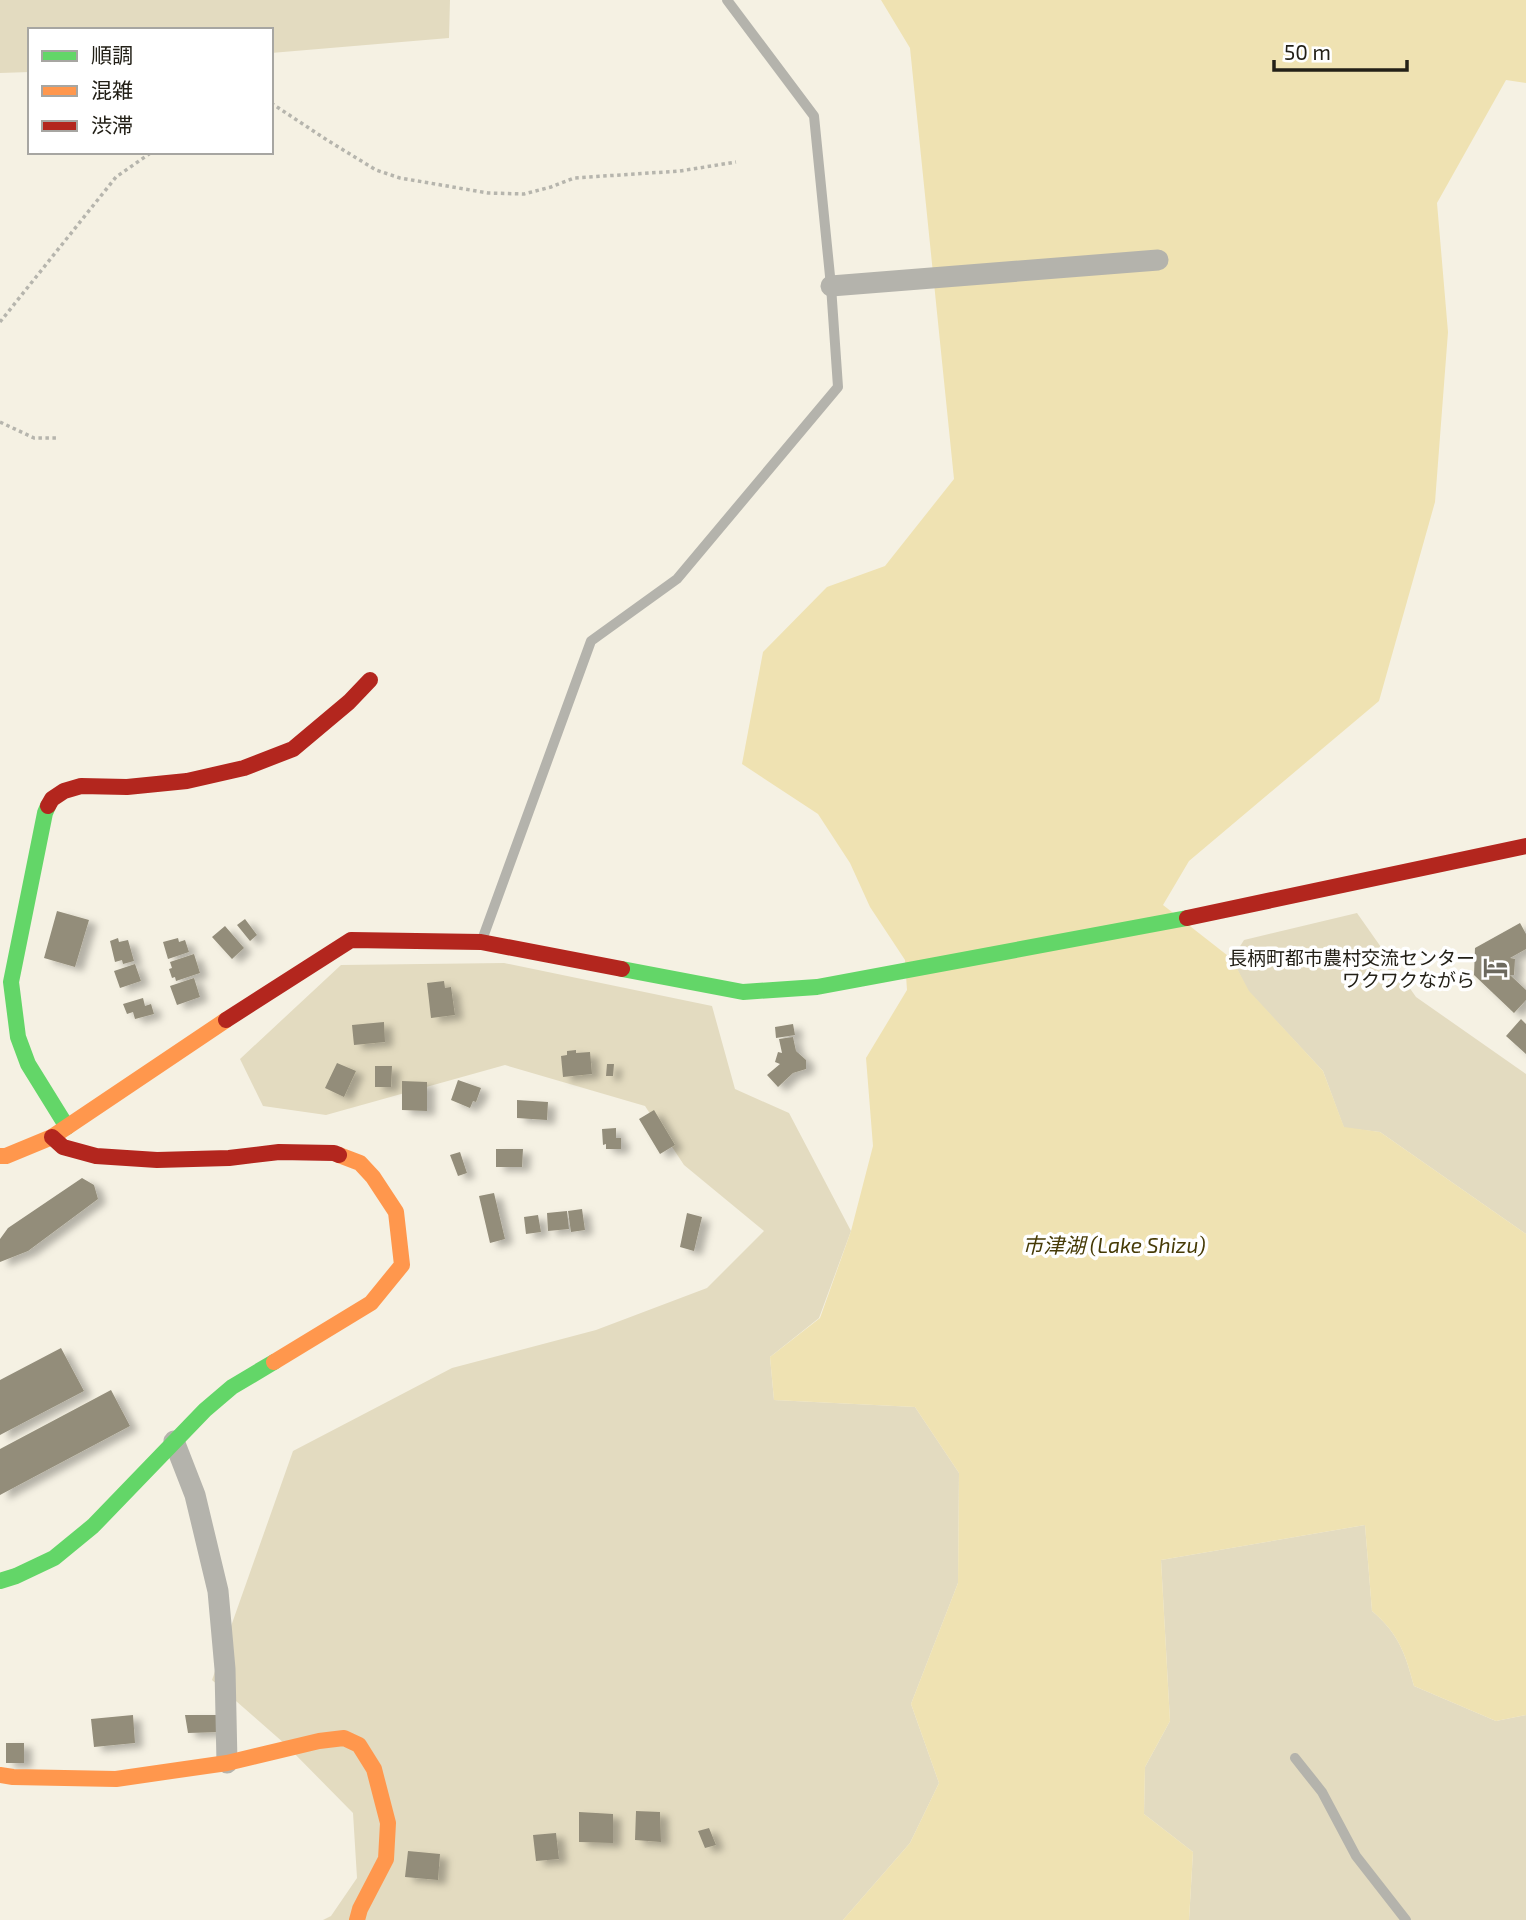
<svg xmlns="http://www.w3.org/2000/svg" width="1526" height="1920" font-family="'Exo 2','Noto Sans JP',sans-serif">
<defs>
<filter id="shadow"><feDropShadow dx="8" dy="4.5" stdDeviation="3.5" flood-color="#0004"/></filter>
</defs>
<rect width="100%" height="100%" fill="#f5f1e3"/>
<path fill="#e3dbc0" d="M0 0H450L449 38 271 53V30H30V72L0 73Z
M1357 913 1416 997 1526 1074V1234L1380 1132 1344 1128 1323 1071 1248 991 1232 959 1244 940Z
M504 963 712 1006 735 1089 789 1113 851 1231 819 1318 770 1357 774 1400 915 1407 959 1473 958 1583 911 1704 939 1783 910 1843 843 1920H323L331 1916 357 1878 353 1813 285 1744 212 1680 293 1451 452 1368 596 1330 707 1288 764 1231 684 1165 645 1106 505 1065 326 1115 263 1106 240 1059 341 965Z
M1365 1525 1372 1611C1399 1634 1405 1653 1414 1686L1496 1721 1526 1715V1920H1189L1193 1852 1144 1814 1145 1767 1170 1721 1161 1560Z"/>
<path fill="#efe2b2" d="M881 0H1526V83L1506 80 1437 203 1448 332 1435 502 1379 701 1189 861 1163 905 1232 959 1249 991 1323 1071 1344 1127 1380 1132 1526 1234V1715L1496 1721 1414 1686C1405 1653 1399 1634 1372 1611L1365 1525 1161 1560 1170 1721 1145 1767 1144 1814 1193 1852 1189 1920H843L910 1843 939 1783 911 1704 958 1583 959 1473 915 1407 774 1400 770 1357 820 1318 851 1231 873 1146 866 1058 907 990 905 960 870 907 850 863 818 814 742 764 763 652 827 587 885 566 954 479 910 48Z"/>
<path fill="#938d7a" filter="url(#shadow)" d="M57 911 89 920 75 967 44 958Z
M245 919 257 935 250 941 237 925Z
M1520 923 1526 934V949L1510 958 1515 959 1514 975H1510L1526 990V1000L1514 1013 1474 975 1475 948Z
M225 926 244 948 232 959 212 937Z
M118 938 119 942 128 940 134 961 123 964 122 960 115 962 110 941Z
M178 938 179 942 185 940 189 952 168 959 163 942Z
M194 954 200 973 176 981 175 977 172 978 169 969 172 968 170 962Z
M135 964 141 981 120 988 114 971Z
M194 978 200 997 177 1005 170 986Z
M444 981 445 988 451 987 455 1015 431 1018 427 983Z
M143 998 145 1006 151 1004 154 1014 135 1019 133 1012 127 1014 123 1004Z
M1521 1019 1526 1024V1054L1506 1036Z
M384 1022 385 1042 354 1045 352 1025Z
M793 1024 795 1035 776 1038 775 1027Z
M793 1037 796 1051 806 1060V1069L793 1073 778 1087 767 1075 780 1064 775 1062 778 1052 782 1053 779 1039Z
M576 1050V1053L590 1052 592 1074 563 1077 561 1056 567 1055V1051Z
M337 1063 356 1071 344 1097 325 1088Z
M607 1064H614L613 1076H606Z
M375 1066H392L391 1087H375Z
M458 1080 481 1088 476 1102 473 1101 470 1108 451 1100Z
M402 1081 427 1082V1111L402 1110Z
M517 1100 548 1102 547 1120 517 1118Z
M654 1110 675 1145 660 1154 639 1119Z
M616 1128V1138H621V1149H606V1144L603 1145 602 1129Z
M496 1149H523L522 1167H496Z
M460 1152 467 1173 458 1176 450 1155Z
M82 1178 94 1185 98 1199 28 1251 0 1262V1239L8 1228Z
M494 1193 505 1239 490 1243 479 1196Z
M582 1209 585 1230 571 1232 568 1211Z
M567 1211 569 1229 548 1231 547 1213Z
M687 1213 702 1217 694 1251 680 1247Z
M538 1215 541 1232 526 1234 524 1217Z
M61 1348 84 1391 0 1435V1380Z
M111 1390 130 1426 0 1495V1449Z
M133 1715 135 1743 94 1747 91 1719Z
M185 1715H217L220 1732 188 1733Z
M6 1743H24V1763H6Z
M636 1811 660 1812 661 1842 635 1840Z
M579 1812 613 1814V1843L579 1842Z
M709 1828 716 1845 705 1848 698 1831Z
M556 1833 559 1859 536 1861 533 1835Z
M408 1851 440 1854 438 1880 405 1877Z"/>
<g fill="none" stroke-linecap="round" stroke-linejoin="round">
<path stroke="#b6b5ad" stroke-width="3.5" stroke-dasharray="3.5 3.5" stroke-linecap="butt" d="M271 103 327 140 376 170 400 178 488 193 524 194 551 187 574 178 680 171 736 162
M0 322 116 177 152 152
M0 422 34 438H56"/>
<path stroke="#b4b3ac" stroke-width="10" d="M482 940 591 641 677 579 838 387 831 286 814 116 727 0
M1295 1758 1322 1792 1356 1856 1406 1920"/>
<path stroke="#b4b3ac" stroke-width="21" d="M831 286 1158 260
M174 1441 195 1495 218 1591 225 1669 227 1763"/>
<path stroke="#63d668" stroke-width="16" d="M48 806 45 813 11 982 18 1037 28 1064 67 1127
M622 969 743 992 817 987 1187 918
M0 1581 16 1576 54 1558 93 1526 205 1410 232 1387 274 1362"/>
<path stroke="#ff974d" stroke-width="16" d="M0 1156H6L52 1137 226 1020
M274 1362 371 1303 402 1265 396 1212 373 1177 360 1163 339 1155
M0 1775 13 1777 116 1779 227 1763 319 1741 344 1738 359 1745 374 1769 388 1823 386 1859 360 1909 357 1920"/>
<path stroke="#b3261e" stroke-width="16" d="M48 806 52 799 64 791 81 786 127 787 187 781 244 768 293 749 349 702 370 680
M1187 918 1526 846
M226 1020 351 940 481 942 622 969
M52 1137 63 1147 96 1156 157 1160 229 1158 279 1152 334 1153 339 1155"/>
</g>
<defs>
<symbol id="hotel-bare" viewBox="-9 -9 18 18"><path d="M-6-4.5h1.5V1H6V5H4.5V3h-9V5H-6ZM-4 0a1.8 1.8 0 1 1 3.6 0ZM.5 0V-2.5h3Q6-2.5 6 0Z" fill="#6c695e" stroke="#fff" stroke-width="2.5" paint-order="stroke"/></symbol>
</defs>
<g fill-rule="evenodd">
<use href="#hotel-bare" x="1478" y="950" width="35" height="35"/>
</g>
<g text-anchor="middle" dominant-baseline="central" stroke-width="7" stroke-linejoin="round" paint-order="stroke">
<g font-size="19" fill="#232017" stroke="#fff" text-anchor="end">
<text x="1475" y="957">長柄町都市農村交流センター<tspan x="1475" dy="22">ワクワクながら</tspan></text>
</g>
<g font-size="21" font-style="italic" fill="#463a06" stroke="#fff">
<text x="1114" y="1244">市津湖 (Lake Shizu)</text>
</g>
</g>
<rect x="28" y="28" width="245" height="126" fill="#ffffff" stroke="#a7a6a2" stroke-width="2"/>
<rect x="42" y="51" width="35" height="10" fill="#63d668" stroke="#a7a6a2" stroke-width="2"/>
<text x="91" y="63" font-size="21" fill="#232017">順調</text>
<rect x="42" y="86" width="35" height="10" fill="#ff974d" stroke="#a7a6a2" stroke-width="2"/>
<text x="91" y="98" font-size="21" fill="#232017">混雑</text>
<rect x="42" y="121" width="35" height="10" fill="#b3261e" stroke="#a7a6a2" stroke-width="2"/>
<text x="91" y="133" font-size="21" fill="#232017">渋滞</text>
<path d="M1274 60v10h133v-10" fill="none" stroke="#232017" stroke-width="3.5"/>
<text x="1284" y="60" font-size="21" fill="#232017" stroke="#ffffff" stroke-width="5" paint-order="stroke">50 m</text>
</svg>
